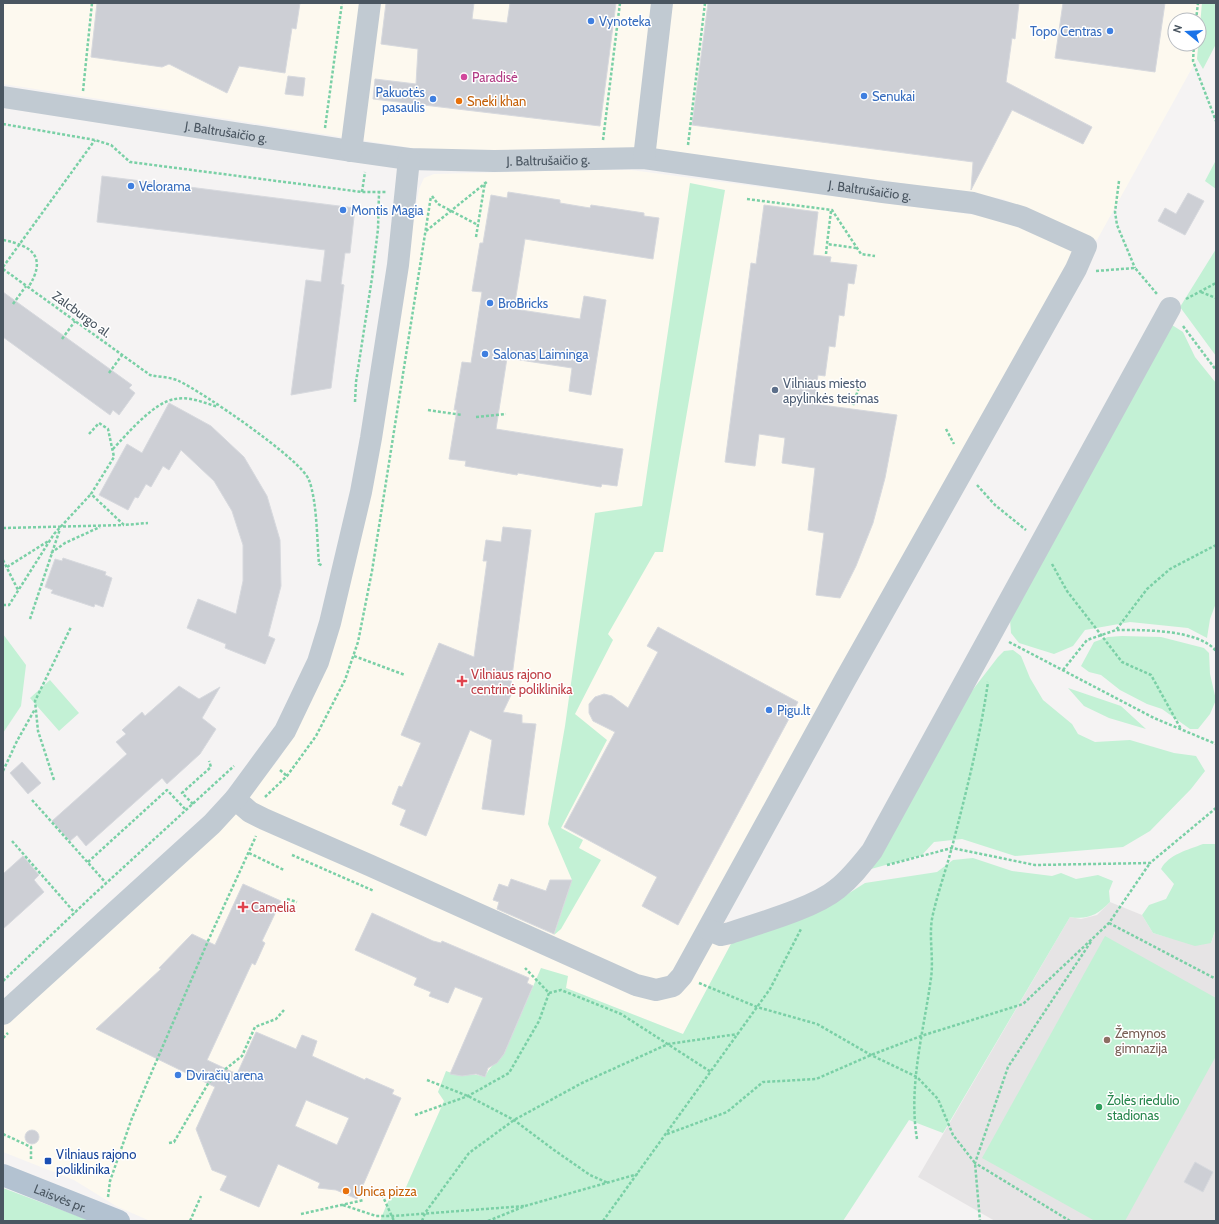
<svg xmlns="http://www.w3.org/2000/svg" width="1219" height="1224" font-family="Cabin,sans-serif">
<rect width="100%" height="100%" fill="#f5f3f3"/>
<path fill="#fdf9ef" d="M3 3H1202L1199 37V20H1175V44H1198L1197 59 1097 240 1003 199 964 192 656 149 613 152 425 150 3 84Z
M582 170H631L983 216 1036 233 1087 257 724 921 732 942 683 1034 566 988 541 968 504 1054 485 1077 454 1075 446 1071 444 1101 403 1194 389 1199 380 1221H150L116 1206 74 1180 3 1152V1024L235 813 279 759 295 731 352 567 419 189 424 178 434 174Z"/>
<path fill="#e6e4e5" d="M1110 902 1142 915 1153 933 1170 938 1211 943 1216 928V1221H995L918 1177 1070 917 1081 919 1097 915Z"/>
<path fill="#c3f1d5" d="M1202 3H1216V44L1203 69 1197 59Z
M1216 160V189L1205 181Z
M690 183 725 190 663 552H655L608 634 613 640 575 714 607 740 561 828 583 840 579 848 601 860 561 929 554 935 572 880 548 824 565 726 595 513 642 506Z
M1216 249V356L1180 307Z
M1172 325 1183 332 1195 357 1216 383V603L1210 619 1207 638 1188 628 1130 622 1085 630 1073 646 1054 654 1019 643 1011 633 1010 619Z
M3 634 26 665 21 706 3 733Z
M1122 636 1161 637 1204 648 1209 653 1210 674 1216 700 1210 714 1198 729H1190L1162 709 1147 704 1120 690 1101 675 1089 672 1081 666 1094 642 1108 637Z
M1013 650 1021 656 1030 678 1043 700 1072 724 1078 734 1095 742 1130 740 1174 753 1196 756 1205 771 1191 789 1150 831 1123 847 1015 856 962 839 934 842 922 855 871 869 958 709 998 657 1004 651Z
M50 680 79 713 59 731 30 698Z
M1068 688 1121 706 1146 729 1109 718 1084 706Z
M1203 844H1216V928L1211 943 1195 946 1153 933 1142 915 1149 905 1166 899 1174 884 1161 869C1169 854 1188 850 1203 844Z
M973 858 1012 871 1052 876 1061 873 1076 879 1098 875 1113 881 1109 891 1110 902C1097 915 1088 920 1070 917L943 1133 909 1120 843 1221H380L389 1199 403 1194 444 1101 438 1092 446 1071C459 1077 472 1072 485 1077 489 1067 497 1062 504 1054L541 968 568 976 566 988 683 1034 732 942 832 904 865 883 937 872 953 860Z
M1105 936 1216 998V1056L1125 1221H1095L982 1158Z
M3 1188 91 1221H4Z"/>
<path fill="#cdcfd5" stroke="#d7d9de" fill-rule="evenodd" d="M97 3H300L296 29 292 28 285 73 239 66 227 93 169 64 162 67 91 57Z
M386 3H474L472 19 507 23 510 3H616L600 126 373 99 375 79 416 84 418 49 381 44Z
M708 3H1019L1015 39 1012 38 1006 82 1092 127 1083 144 1012 110 971 190 973 162 692 125Z
M1063 3H1165L1155 72 1055 58Z
M288 76 305 78 303 96 285 94Z
M102 176 355 208 350 253H345L341 284 344 285 331 388 291 395 306 280 321 282 325 250 97 222Z
M508 192 560 200V203L590 208 591 205 644 213V216L659 218 653 259 525 239 514 309 580 319 584 296 606 300 591 395 569 391 572 368 507 358 496 429 623 449 617 486 602 484 601 487 518 473 517 475 465 466 466 461 449 459 457 410H454L462 362 471 363 482 292 472 291 480 243H483L491 195 507 198Z
M1188 193 1204 201 1185 235 1158 221 1165 208 1176 214Z
M764 205 818 212 813 255 831 257 830 262 857 265 854 284 848 283 844 316 839 315 835 347 829 346 825 376 818 375 814 404 897 415 885 478 873 523 856 566 840 598 816 595 824 533 808 530 815 468 782 463 785 438 759 434 755 466 725 462 751 263 756 264Z
M3 292 132 385 129 388 135 393 119 415 113 410 110 415 3 337Z
M169 403 211 426 244 457 267 496 280 540 281 586 268 636 275 639 265 664 225 648 226 644 187 628 198 599 236 614 243 581V545L232 511 214 481 181 450 169 470 163 466 151 487 146 484 138 498 135 497 128 510 99 495 127 444 142 453Z
M503 527 531 530 510 692 512 693 503 712 522 715V723L536 724 524 815 482 809 492 740 470 730 426 836 400 825 406 810 392 804 399 786 402 787 421 743 401 735 439 643 474 657 487 561H483L486 540 501 542Z
M63 558 106 572 105 575 112 578 103 607 95 604 94 607 79 602 51 593 53 590 45 587 55 559 62 561Z
M658 627 798 702 678 925 642 906 657 877 564 827 615 732 593 721 589 713V704L595 697 604 694 612 696 628 708 658 652 647 646Z
M179 686 199 699 220 687 202 718 216 729 200 754 167 784 162 778 86 846 77 835 70 841 52 821 127 754 116 742 126 734 122 730 142 712 145 716Z
M22 762 41 783 28 794 10 773Z
M23 856 39 875 34 880 44 892 3 929V874Z
M511 879 546 891 550 880H572L554 934 497 909 499 902 493 900 499 884 508 887Z
M243 884 281 901 262 941 265 943 255 965 252 963 207 1060 237 1074 256 1032 296 1049 302 1035 317 1041 312 1056 365 1080 366 1078 394 1090 392 1094 401 1098 357 1199 336 1190 318 1188 320 1183 278 1164 259 1207 220 1190 227 1176 212 1170 196 1129 215 1087 96 1029 161 969 159 968 192 934 215 945ZM306 1100 349 1118 337 1145 295 1126Z
M372 913 433 941 441 943 442 941 529 978 527 983 533 986 504 1054 497 1063 488 1068 485 1077 476 1074 462 1076 450 1074 483 998 455 987 448 1003 429 996 431 992 414 985 417 978 355 950Z
M25 1137a7 7 0 1 1 14 0a7 7 0 1 1-14 0Z
M1195 1162 1213 1172 1203 1192 1184 1182Z"/>
<g fill="none" stroke-linecap="round" stroke-linejoin="round">
<path stroke="#7ad0a6" stroke-width="2.5" stroke-dasharray="3 2" stroke-linecap="butt" d="M1196 20 1198 3
M1194 44 1193 61 1216 121
M83 91 92 3
M3 124 95 140 111 145 130 162 362 192H386
M325 128 342 3
M603 140 620 3
M688 145 705 3
M1119 181 1115 212 1117 225 1135 268
M362 192 365 172
M432 196 438 204 478 225
M747 199 832 210 861 254 875 256
M831 211 827 244 856 248
M426 231 488 181
M476 237 485 182
M3 240C34 246 47 258 28 288
M826 254 827 244
M3 267 95 140
M3 269 150 375C159 377 171 377 179 381 202 392 301 459 309 480 317 501 317 540 319 564L323 566
M1096 271 1135 268 1157 294
M1201 292 1216 298
M1186 299 1216 283
M13 304 26 286
M1183 326 1216 370
M62 339 75 321
M109 373 122 355
M355 402 356 382 372 278 378 229 379 193
M853 405 859 387
M428 410 462 415
M476 417 506 414
M946 429 954 444
M89 434 99 423 108 429 114 457 91 494 124 525 148 523
M113 449C127 434 154 402 175 399 189 396 205 403 218 407
M977 485 995 505 1026 530
M3 528 124 525
M51 553 65 543 100 527
M3 560 18 590
M1052 564 1067 591 1122 662 1151 675 1181 729
M7 567 50 540
M3 605H9L54 534 91 494
M30 619 60 529
M1117 630C1143 630 1198 629 1216 651
M1009 642 1154 718 1216 744
M354 656 405 675
M1063 670 1087 640 1116 630 1147 589 1170 569 1216 545
M280 770 287 776
M3 771 17 741 35 709
M54 780 38 731 35 701 71 627
M265 797 287 776 316 736 345 680 358 642 372 571 431 196
M32 800 106 883
M193 804 182 793 211 767 209 761
M12 841 75 913
M249 853 284 870
M292 855 374 891
M88 862 167 790 186 810
M887 865 952 848 1035 865 1150 863 1216 808
M287 899 297 902
M1109 923 1216 979
M3 981 90 898 234 766
M699 983 757 1007 817 1024 871 1055 917 1077 938 1099 953 1135 975 1163 980 1221
M549 993 561 990 621 1014 711 1072
M3 1038 8 1033
M427 1080 468 1096 514 1120 554 1150 590 1175 608 1183
M415 1115 468 1096 509 1073 539 1021 549 993 525 968
M3 1134 31 1147V1159
M667 1134 727 1112 763 1082 816 1079 871 1055 921 1036 1023 1004 1109 923 1150 863
M917 1139C908 1086 924 1030 931 978 934 957 928 934 933 914 938 892 946 870 952 847 966 793 980 738 988 682
M169 1143 174 1142 209 1082 242 1056 255 1027 276 1019 284 1010
M380 1190 394 1221
M108 1197 110 1181 132 1118 208 941 256 836
M343 1205 376 1216H393L525 1206
M301 1214 364 1200
M190 1221 201 1196
M422 1221 425 1213 469 1153 514 1120 582 1083 668 1044 738 1034
M488 1221 525 1206 638 1174
M603 1221 770 989 801 929
M1070 1221 975 1163 1008 1067 1092 940"/>
<g stroke="#c1cad2" stroke-width="22">
<path id="s1" d="M3 97 351 151 409 159 494 161 644 158 883 192 973 203 1022 217 1086 246 1076 269 845 680 682 976 673 986 656 990 636 985 369 865 264 819 250 812 235 799"/>
<path d="M351 151 370 3"/>
<path d="M644 158 662 3"/>
<path d="M709 930 721 935 730 933C759 923 814 908 837 889 851 878 861 865 872 851L1170 308"/>
<path d="M3 1014 212 824 235 799 285 731 318 662 330 623 361 492 371 438 398 265 409 159"/>
</g>
<path stroke="#b3c2d1" stroke-width="22" id="s2" d="M3 1175 119 1221"/>
</g>
<g fill="#3f7fe0" stroke="#fff" stroke-width="1.5">
<circle cx="591" cy="21" r="4"/>
<circle cx="1110" cy="31" r="4"/>
<circle cx="864" cy="96" r="4"/>
<circle cx="433" cy="99" r="4"/>
<circle cx="131" cy="186" r="4"/>
<circle cx="343" cy="210" r="4"/>
<circle cx="490" cy="303" r="4"/>
<circle cx="485" cy="354" r="4"/>
<circle cx="769" cy="710" r="4"/>
<circle cx="178" cy="1075" r="4"/>
</g>
<circle fill="#d1479c" stroke="#fff" stroke-width="1.5" cx="464" cy="77" r="4"/>
<g fill="#e8710a" stroke="#fff" stroke-width="1.5">
<circle cx="459" cy="101" r="4"/>
<circle cx="346" cy="1191" r="4"/>
</g>
<circle fill="#5c6f8a" stroke="#fff" stroke-width="1.5" cx="775" cy="390" r="4"/>
<g fill="#e0444e" stroke="#fff" stroke-width="1.5">
<path d="M460 675h4v4h4v4h-4v4h-4v-4h-4v-4h4z"/>
<path d="M241 901h4v4h4v4h-4v4h-4v-4h-4v-4h4z"/>
</g>
<circle fill="#8d6e63" stroke="#fff" stroke-width="1.5" cx="1107" cy="1040" r="4"/>
<circle fill="#2e9e5b" stroke="#fff" stroke-width="1.5" cx="1099" cy="1107" r="4"/>
<rect fill="#1a4fb4" stroke="#fff" stroke-width="1.5" x="44" y="1157" width="8" height="8" rx="2"/>
<g text-anchor="middle" dominant-baseline="central" stroke-width="3" stroke-linejoin="round" paint-order="stroke">
<g font-size="13" fill="#366cbe" stroke="#fff" text-anchor="start">
<text x="599" y="21">Vynoteka</text>
<text x="1102" y="31" text-anchor="end">Topo Centras</text>
<text x="425" y="92" text-anchor="end">Pakuotės<tspan x="425" dy="15">pasaulis</tspan></text>
<text x="872" y="96">Senukai</text>
<text x="139" y="186">Velorama</text>
<text x="351" y="210">Montis Magia</text>
<text x="498" y="303">BroBricks</text>
<text x="493" y="354">Salonas Laiminga</text>
<text x="777" y="710">Pigu.lt</text>
<text x="186" y="1075">Dviračių arena</text>
</g>
<g font-size="13" fill="#b23c85" stroke="#fff" text-anchor="start">
<text x="472" y="77">Paradisė</text>
</g>
<g font-size="13" fill="#c56008" stroke="#fff" text-anchor="start">
<text x="467" y="101">Sneki khan</text>
<text x="354" y="1191">Unica pizza</text>
</g>
<g font-size="13" fill="#4a5661" stroke="#fff">
<text stroke="none"><textPath href="#s1" startOffset="226">J. Baltrušaičio g.</textPath></text>
<text stroke="none"><textPath href="#s1" startOffset="550">J. Baltrušaičio g.</textPath></text>
<text stroke="none"><textPath href="#s1" startOffset="874">J. Baltrušaičio g.</textPath></text>
<text transform="translate(82 314) rotate(36)">Zalcburgo al.</text>
<text stroke="none"><textPath href="#s2" startOffset="62">Laisvės pr.</textPath></text>
</g>
<g font-size="13" fill="#4e5e75" stroke="#fff" text-anchor="start">
<text x="783" y="383">Vilniaus miesto<tspan x="783" dy="15">apylinkės teismas</tspan></text>
</g>
<g font-size="13" fill="#be3a42" stroke="#fff" text-anchor="start">
<text x="471" y="674">Vilniaus rajono<tspan x="471" dy="15">centrinė poliklinika</tspan></text>
<text x="251" y="907">Camelia</text>
</g>
<g font-size="13" fill="#785e54" stroke="#fff" text-anchor="start">
<text x="1115" y="1033">Žemynos<tspan x="1115" dy="15">gimnazija</tspan></text>
</g>
<g font-size="13" fill="#27864d" stroke="#fff" text-anchor="start">
<text x="1107" y="1100">Žolės riedulio<tspan x="1107" dy="15">stadionas</tspan></text>
</g>
<g font-size="13" fill="#164399" stroke="#fff" text-anchor="start">
<text x="56" y="1154">Vilniaus rajono<tspan x="56" dy="15">poliklinika</tspan></text>
</g>
</g>
<rect width="1219" height="1224" fill="none" stroke="#4a5661" stroke-width="8"/>
<g transform="translate(1187 32) rotate(288)"><circle r="19" fill="#ffffff" stroke="#b7bbc0"/>
<path d="M0-3L7 15L0 10L-7 15Z" fill="#1a73e8"/>
<text y="-6" font-size="11" font-weight="bold" text-anchor="middle" fill="#4a5661">N</text>
</g>
</svg>
